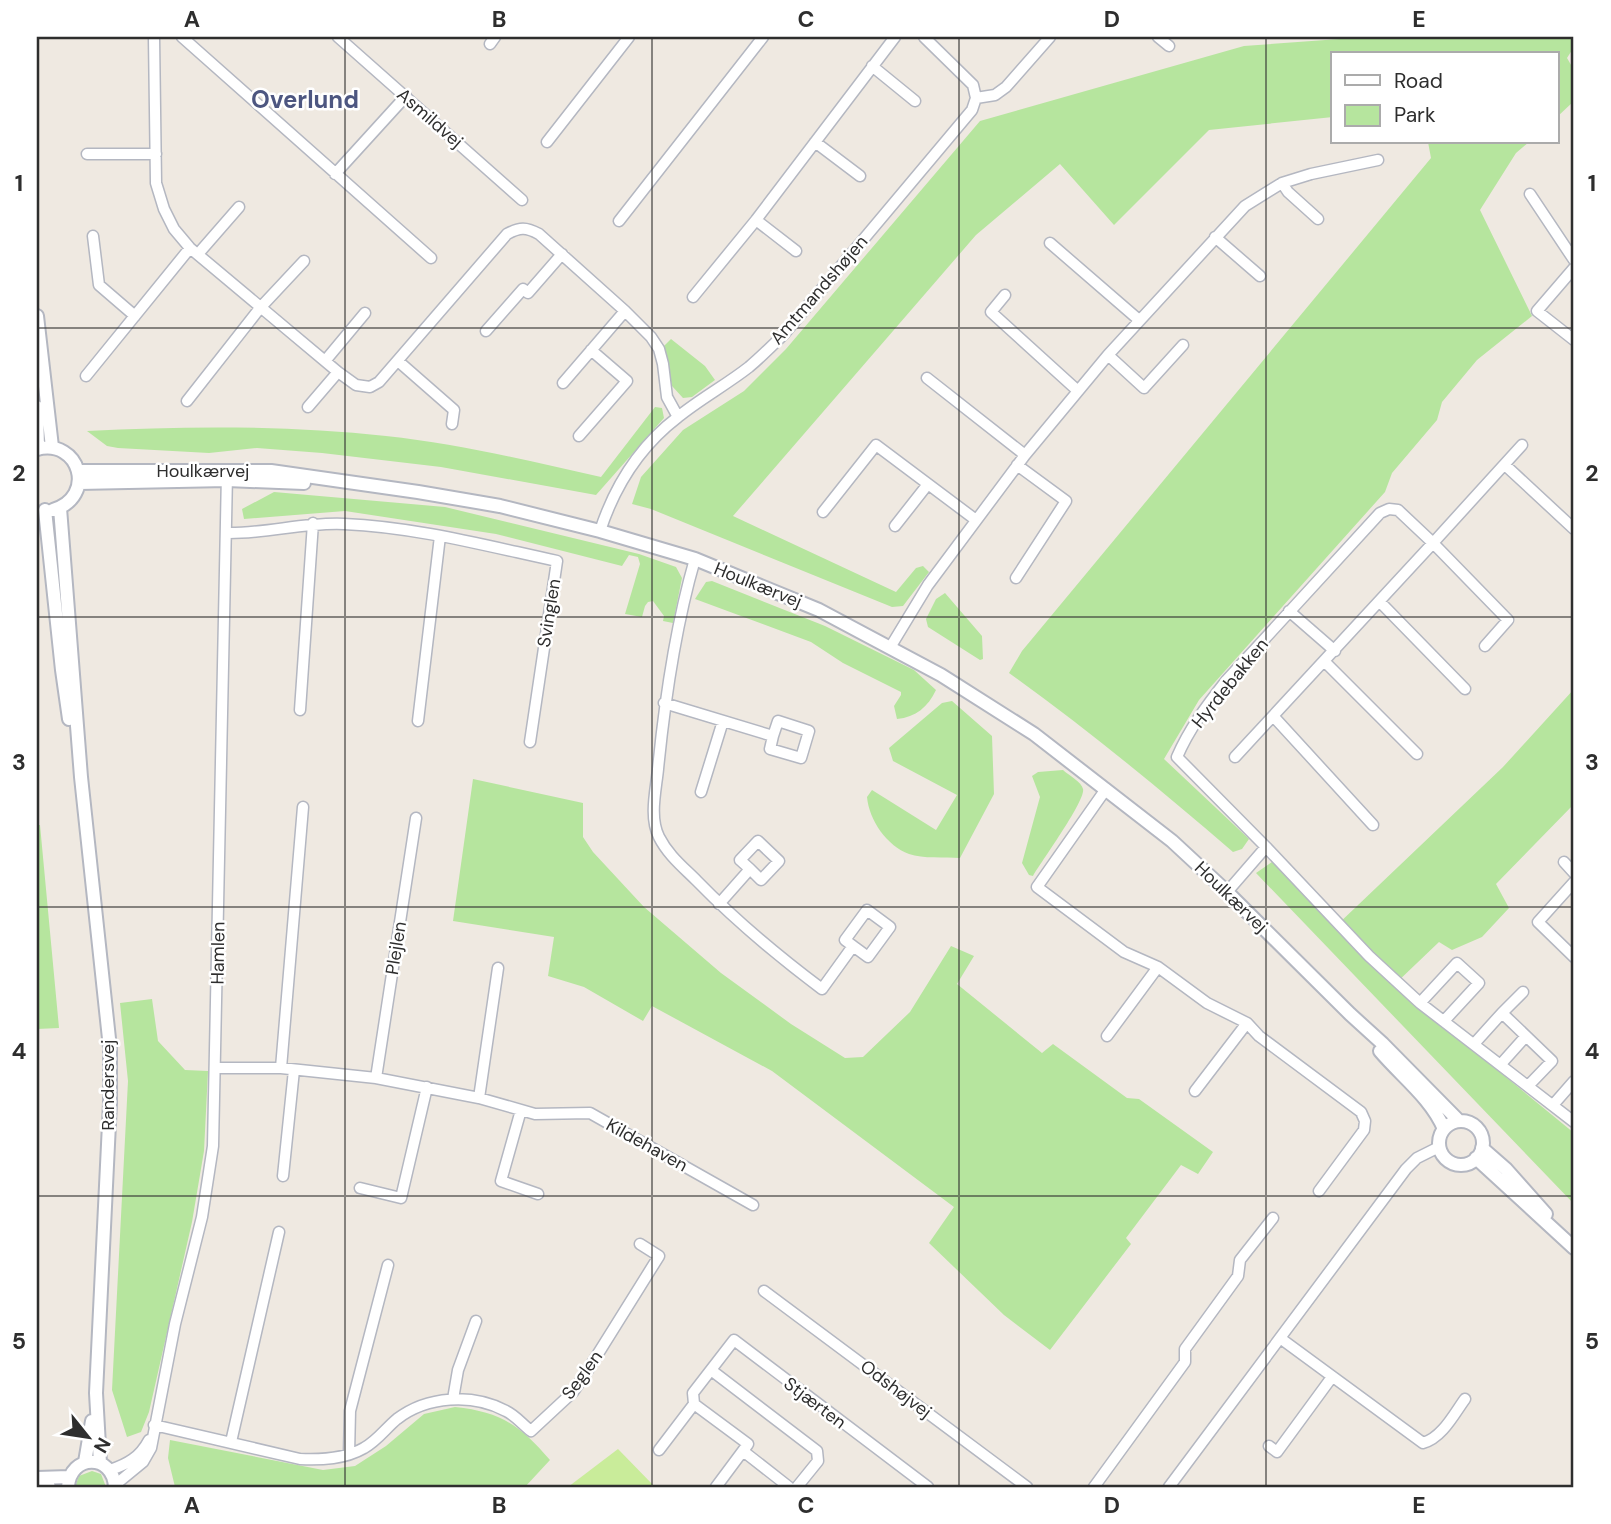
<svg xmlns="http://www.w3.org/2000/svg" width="1611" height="1524" font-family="'DM Sans',sans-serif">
<rect width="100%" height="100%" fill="#efe9e1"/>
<path fill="#b6e59e" d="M1367 37H1574V47L1567 58 1574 70V101L1557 117V54H1333V117L1209 130 1114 225 1060 164 976 235 733 516 896 592 916 568 923 566 929 572 903 606 892 607 651 509 632 504 641 477 683 430 744 391 786 349 980 121 1244 46Z
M1428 142H1529L1516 153 1480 210 1532 316 1477 360 1442 402 1437 420 1392 473 1385 492 1199 700 1164 759 1249 839 1242 849 1233 852C1160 789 1087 729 1009 673L1022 651 1431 158Z
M671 339 705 366 715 380 692 397 683 398 672 386 663 347Z
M655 407 662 408 664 418 596 495 441 467 322 453 257 448 209 453 118 448 107 446 87 431C187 426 286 425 386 436 459 444 530 461 601 477Z
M274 492 445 507 639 554 676 567 682 578 673 623 663 621 664 616 653 601 648 602 645 606 642 617 625 614 640 564 638 557 629 555 622 566 496 534 345 511 244 519 242 509Z
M712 581 825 626 914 670 936 690C928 707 916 717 897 719L894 706 901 695V692L843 663 811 642 695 599 706 582Z
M945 593 982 636 983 659 980 660 928 627 926 619 936 599Z
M1574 689V804L1496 884 1509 908 1482 937 1452 950 1439 942 1394 985 1574 1133V1204L1256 873 1272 862 1336 926 1503 767Z
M952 701 992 736 994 794 960 858C945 857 923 859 909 854 887 846 869 820 867 797L872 790 936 830 957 795 893 761 889 748 942 703Z
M1063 770C1068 775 1082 782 1083 789 1086 800 1041 862 1033 876L1029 875 1022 863 1040 797 1032 776 1038 772Z
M473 779 583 803V837L593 852 644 907 721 973 791 1024 845 1058 863 1057 910 1012 951 946 974 956 957 984 1042 1053 1053 1044 1127 1098 1139 1099 1213 1152 1198 1174 1181 1165 1126 1238 1131 1244 1050 1350 1004 1315 929 1243 954 1207 772 1071 652 1006 643 1021 584 987 548 976 554 937 453 921Z
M37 825H40L59 1028 37 1029Z
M152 999 158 1041 185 1070 208 1071 204 1151 192 1222 149 1412 141 1432 127 1437 112 1390 128 1081 120 1003Z
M455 1407C501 1412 520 1425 550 1460L525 1487H175L168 1458 170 1440 323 1470 355 1466 386 1446 424 1414Z
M92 1471 101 1474 106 1487H75L79 1476Z"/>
<path fill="#c9ec9a" d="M618 1449 655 1487H568Z"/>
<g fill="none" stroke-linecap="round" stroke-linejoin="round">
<defs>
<path id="minor" d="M154 37 156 183 164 209 174 229 190 248 338 372 356 385 370 387 379 382 507 234C520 227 526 227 539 234L625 311 651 337 659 349 663 364 667 397 678 417
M182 37 431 258
M338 37 522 200
M1158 37 1169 46
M490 44 495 37
M872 66 915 101
M976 98 995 95 1006 87 1050 37
M547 142 629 37
M815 142 860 176
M87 154H156
M335 174 406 96
M1282 183 1288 192 1318 219
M1530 194 1574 260
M756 220 796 251
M619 221 763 37
M93 236 99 285 135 316
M1215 237 1260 276
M1050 243 1139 320
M198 254 239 207
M1574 268 1537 311 1574 340
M1005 295 991 312 1078 391
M693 297 756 220 895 37
M486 331 523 289 528 293 562 254
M1108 355 1144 388 1183 345
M325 361 365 313
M398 361 454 410 452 424
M86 376 190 248
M927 378 1025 455
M563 383 625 311
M187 401 260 308 304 261
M308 407 338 372
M579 436 627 381 591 350
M1505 465 1574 529
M823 512 876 445 976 520
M895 526 928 484
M600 531C615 485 640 446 678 417 700 399 726 385 749 367 761 357 773 345 784 334L972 110 976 98 973 85 924 37
M226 533C266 534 304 522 344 524 416 527 487 546 557 561L530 742
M695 559C675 628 665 698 658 769 656 790 649 817 659 837 668 855 683 867 697 881 736 921 778 956 822 989L853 946 845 940 867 910 890 927 868 957 853 946
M1016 578 1066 501 1017 465
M1380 602 1465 689
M1289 611 1335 651
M891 646 928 585 1025 455 1108 355 1245 206 1282 183 1311 174 1378 160
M1325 662 1417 754
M664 703 773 736 770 749 801 758 809 731 778 721 773 736
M300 710 313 523
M1274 717 1373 825
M418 721 440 536
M1235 757 1433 543 1508 620 1485 646
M1106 789 1037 887 1124 952 1158 967 1207 1003 1247 1023 1259 1036 1361 1112 1365 1121 1364 1130 1319 1191
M701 792 723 721
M1266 847 1369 956 1420 1003 1574 1122
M1564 862 1574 873
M1574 882 1538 922 1574 957
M1227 892 1266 847 1177 757C1189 729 1207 705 1226 681L1380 513 1389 509 1398 510 1433 543 1522 445
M719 904 750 869 761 880 779 861 758 841 740 860 750 869
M1420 1003 1457 963 1479 983 1444 1021
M1502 1013 1523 992
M1107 1036 1158 967
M1474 1044 1502 1013 1552 1061 1528 1086
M1501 1064 1526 1036
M216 1068H281L376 1078 479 1098 535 1114 590 1113 753 1205
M281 1068 303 807
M376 1078 416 818
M1195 1091 1247 1023
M479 1098 498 968
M1553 1105 1574 1081
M521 1110 501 1181 538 1194
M283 1176 294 1070
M360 1188 401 1198 427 1087
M764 1291 1027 1487
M1280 1338 1423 1443C1442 1438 1454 1414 1465 1399
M711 1370 817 1451 818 1461 797 1487
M453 1399 458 1370 476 1321
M694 1404 748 1444 716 1487
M154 1425 300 1459C322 1460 345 1459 364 1448 377 1441 386 1428 397 1419 427 1396 472 1393 506 1411 515 1415 523 1425 531 1431L573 1392 586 1373 659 1256 640 1244
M231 1442 279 1232
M1269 1446 1277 1452 1332 1377
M659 1450 694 1404 693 1393 734 1340 928 1487
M743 1451 789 1487
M349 1454 350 1411 388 1265
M110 1470C128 1464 140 1457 149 1440
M115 1485 143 1462 151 1448 175 1324 202 1217 213 1146 227 474
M1094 1487 1185 1362V1349L1238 1276 1240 1260 1273 1218
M1169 1487 1406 1169 1417 1158 1439 1147"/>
<path id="tertiary" d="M37 316 52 447
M37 407 38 449
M37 449C80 438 97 497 53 510
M78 471H271L418 492 500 506 600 531 695 559 819 610 941 675 1034 734 1172 841 1227 892 1350 1014 1383 1044 1459 1121
M79 483 227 480 304 483
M60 508 81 777 110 1048V1103L96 1393 100 1463
M45 510 62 670 69 719
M1380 1051C1401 1076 1431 1098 1444 1129
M1439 1143a22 22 0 1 1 44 0a22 22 0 1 1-44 0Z
M1482 1148 1506 1169 1546 1214
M1476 1158 1574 1248
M85 1462 92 1421
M37 1478 69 1477
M37 1485 49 1487
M68 1487C70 1454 113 1453 115 1487"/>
</defs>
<use href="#minor" stroke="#b4b7c1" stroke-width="13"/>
<use href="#tertiary" stroke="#b4b7c1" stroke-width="16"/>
<use href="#minor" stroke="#fff" stroke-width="10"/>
<use href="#tertiary" stroke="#fff" stroke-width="12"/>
</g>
<path fill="none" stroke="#2e2e2e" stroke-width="2" stroke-opacity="0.55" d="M345 37V1487M652 37V1487M959 37V1487M1266 37V1487M37 328H1574M37 617H1574M37 907H1574M37 1196H1574"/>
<g text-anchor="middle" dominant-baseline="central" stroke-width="5" stroke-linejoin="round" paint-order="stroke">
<g font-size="18" fill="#2e2e2e" stroke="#fff">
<text transform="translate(430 118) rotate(41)">Asmildvej</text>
<text transform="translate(819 290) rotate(-49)">Amtmandshøjen</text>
<text x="203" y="471">Houlkærvej</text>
<text transform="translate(758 585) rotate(22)">Houlkærvej</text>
<text transform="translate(549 613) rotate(-81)">Svinglen</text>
<text transform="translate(1230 683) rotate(-51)">Hyrdebakken</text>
<text transform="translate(1231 897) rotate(44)">Houlkærvej</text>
<text transform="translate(396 948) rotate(-81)">Plejlen</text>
<text transform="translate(218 953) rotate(-89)">Hamlen</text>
<text transform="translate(108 1085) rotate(-90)">Randersvej</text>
<text transform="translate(647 1145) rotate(29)">Kildehaven</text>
<text transform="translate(582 1375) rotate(-54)">Seglen</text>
<text transform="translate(896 1389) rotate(37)">Odshøjvej</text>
<text transform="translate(815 1403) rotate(37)">Stjærten</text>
</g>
<g font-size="24" font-weight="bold" fill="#4d5680" stroke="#fff">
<text x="305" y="99">Overlund</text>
</g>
</g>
<rect width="1611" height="1524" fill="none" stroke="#ffffff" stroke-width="77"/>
<rect x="1331" y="52" width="228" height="91" fill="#ffffff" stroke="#ababab" stroke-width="2"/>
<rect x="1345" y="75" width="35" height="10" fill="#ffffff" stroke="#ababab" stroke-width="2"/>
<text x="1394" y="88" font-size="21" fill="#2e2e2e">Road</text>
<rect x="1345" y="105" width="35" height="21" fill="#b6e59e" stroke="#ababab" stroke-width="2"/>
<text x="1394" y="122" font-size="21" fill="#2e2e2e">Park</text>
<g transform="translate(88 1437) rotate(120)" stroke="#ffffff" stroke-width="5" paint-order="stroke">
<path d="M0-5L12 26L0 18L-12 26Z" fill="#2e2e2e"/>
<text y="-10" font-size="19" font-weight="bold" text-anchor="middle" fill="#2e2e2e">N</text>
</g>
<rect x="38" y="38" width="1534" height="1448" fill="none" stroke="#2e2e2e" stroke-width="2.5"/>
<g font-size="23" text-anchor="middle" font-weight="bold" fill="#2e2e2e">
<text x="192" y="27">A</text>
<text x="499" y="27">B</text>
<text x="806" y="27">C</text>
<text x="1112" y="27">D</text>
<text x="1419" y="27">E</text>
<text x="19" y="191">1</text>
<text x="1592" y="191">1</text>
<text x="19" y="481">2</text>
<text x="1592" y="481">2</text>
<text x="19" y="770">3</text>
<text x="1592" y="770">3</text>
<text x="19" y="1059">4</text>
<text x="1592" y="1059">4</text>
<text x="19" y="1349">5</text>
<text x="1592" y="1349">5</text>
<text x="192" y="1513">A</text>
<text x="499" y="1513">B</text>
<text x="806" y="1513">C</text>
<text x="1112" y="1513">D</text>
<text x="1419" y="1513">E</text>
</g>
</svg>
